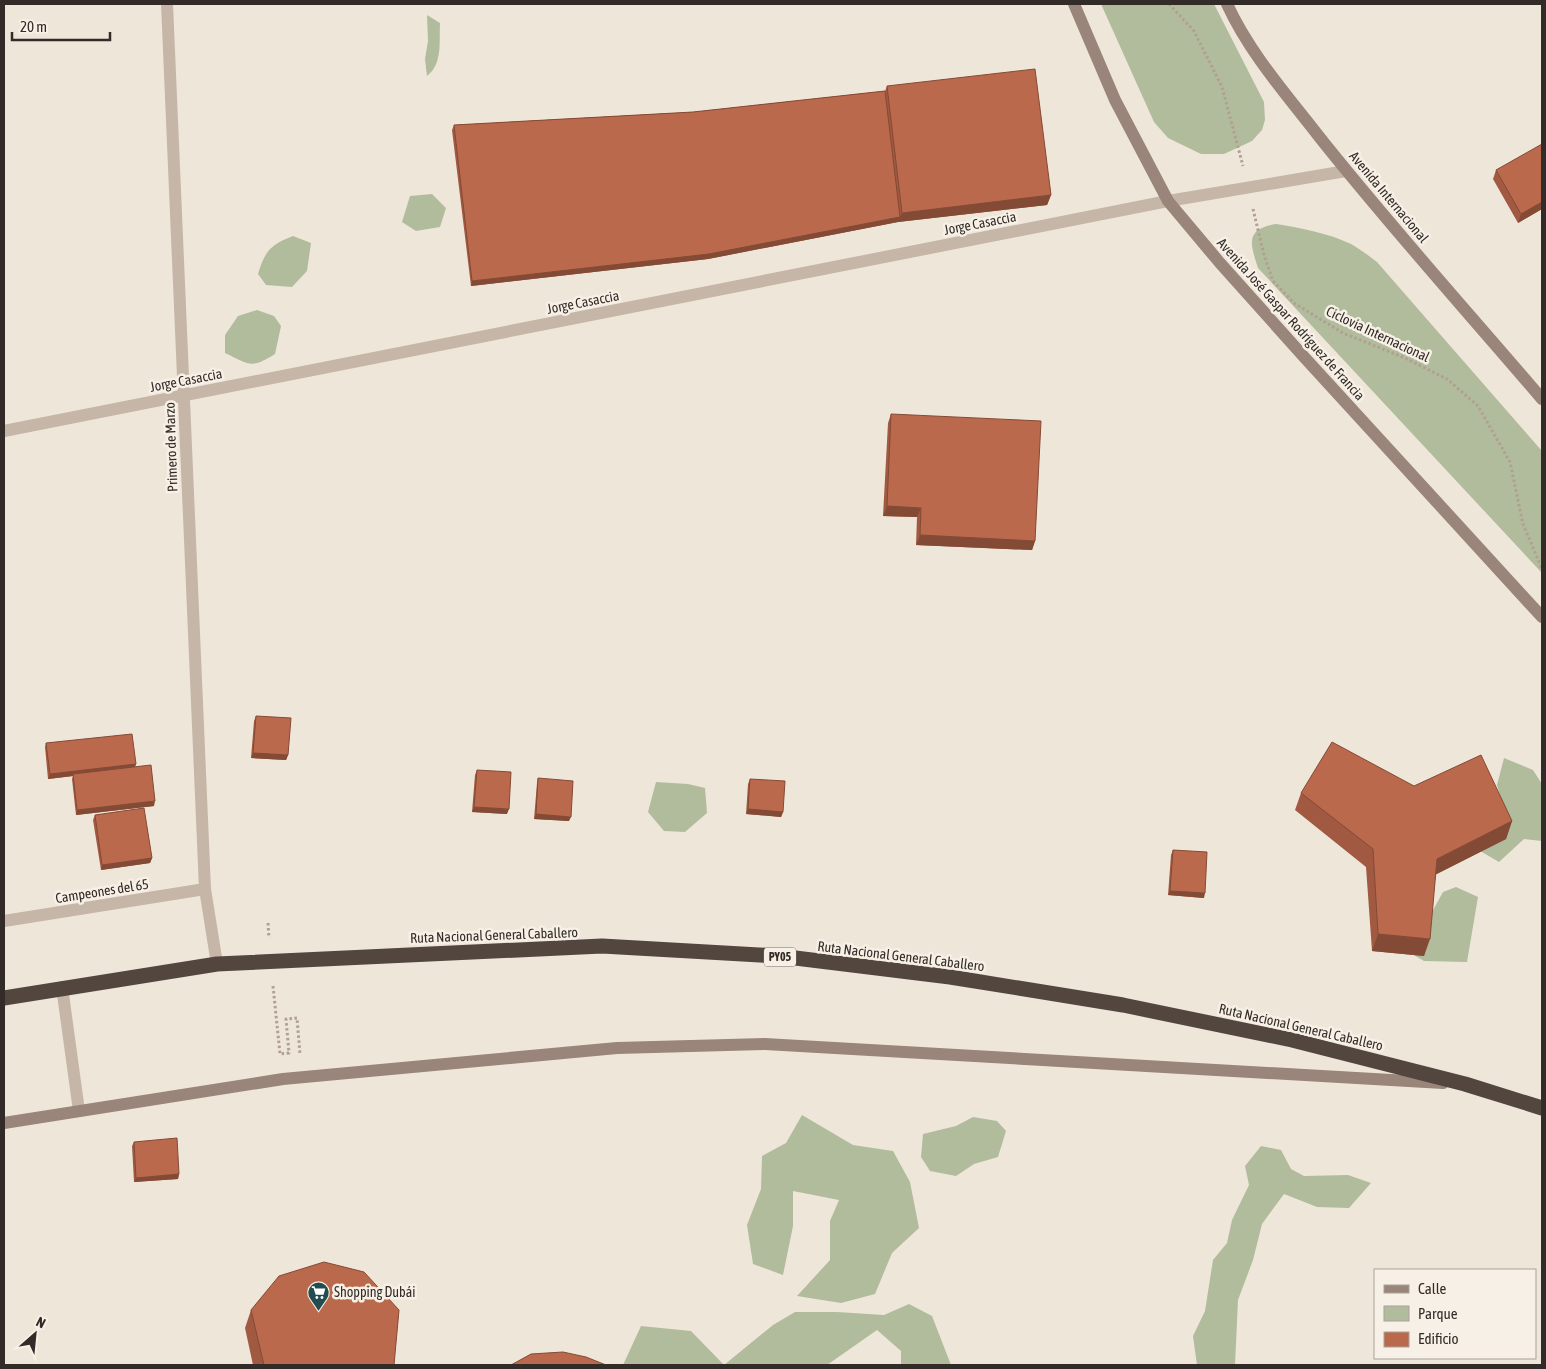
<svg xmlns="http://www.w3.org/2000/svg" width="1546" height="1369" font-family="'Asap Condensed',sans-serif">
<rect width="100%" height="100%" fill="#efe6da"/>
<path fill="#b1bc9c" d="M1101 4H1214L1264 102 1265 120 1262 130 1252 141 1224 154H1201L1168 138 1154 122Z
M427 15 440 23C439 41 443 64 427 76L425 59 428 41Z
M432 194 446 208 440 227 416 231 402 222 410 196Z
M1276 224C1301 228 1328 233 1351 244 1360 249 1369 256 1377 262L1542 451V573L1258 268C1250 243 1245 229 1276 224Z
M293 236 311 243 307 271 292 287 266 285 258 274C265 251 270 245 293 236Z
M257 310 274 316 281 326 275 354C251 369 250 365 225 353V335L238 316Z
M1504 758 1533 770 1542 784V841L1524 839 1499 862 1475 848 1503 806 1497 785Z
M656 782 688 784 705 788 707 813 685 832 664 831 648 812Z
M1456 887 1478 897 1467 962 1424 961 1412 954 1416 941 1443 892Z
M802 1115 853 1145 893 1151 910 1182 919 1228 892 1253 875 1294 841 1303 797 1296 830 1260V1221L839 1200 793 1191V1226L783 1275 753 1264 747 1225 761 1189 762 1156 786 1143Z
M973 1117 997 1121 1006 1131 998 1157 974 1164 956 1176 930 1171 921 1157 923 1134 956 1126Z
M1261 1146 1281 1150 1291 1169 1304 1176 1348 1175 1371 1183 1349 1208 1317 1207 1284 1194 1262 1224 1253 1260 1238 1300 1235 1365H1197L1193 1336 1205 1311 1213 1260 1227 1243 1232 1220 1249 1185 1245 1166Z
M909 1304 932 1316 951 1365H901V1351L877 1330 827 1365H623L641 1326 691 1331 724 1365 773 1325 795 1312H837L884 1315Z"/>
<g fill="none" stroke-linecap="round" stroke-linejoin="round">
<path stroke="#b1a092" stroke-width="3" stroke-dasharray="2.5 2.5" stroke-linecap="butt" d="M1169 4 1194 31 1222 87 1243 166
M1253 209 1264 255 1273 281 1294 303 1343 333 1405 358 1447 379 1478 406 1510 462 1523 524 1542 569
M268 923 269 938
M273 986 280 1054 289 1053 286 1019 297 1018 300 1054"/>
<path stroke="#c6b6a7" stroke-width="12" d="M167 4 205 889 217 964
M4 431 1168 201 1346 171
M4 921 205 889
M62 987 79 1111"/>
<path stroke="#998579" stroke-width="12" d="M1074 4 1115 100 1168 201 1220 263 1305 358 1542 617
M1227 4C1249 52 1285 93 1317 134 1389 225 1467 311 1542 399
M4 1123 283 1079 617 1048 765 1044 1443 1083"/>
<path stroke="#53463f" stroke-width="15" d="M4 998 217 964 602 946 779 956 950 977 1123 1005 1292 1040 1465 1084 1542 1108"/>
</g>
<path fill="#a15a41" d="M887 86 1051 195 1047 205 898 222 708 259 471 286 452 130 454 125 693 112 885 91Z
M1496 170 1542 209 1518 223 1493 179Z
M891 414 1035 541 1032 550 916 545 917 517 883 516 888 423Z
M256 716 288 755 286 760 251 758 254 721Z
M46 743 136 764 135 767 154 806 76 815 72 779 73 776 48 779 45 747Z
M477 770 507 814 472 812 475 775Z
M538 778 569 821 534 819 537 783Z
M750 779 783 812 781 817 746 814 748 784Z
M1414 786 1512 821 1506 839 1436 874 1424 956 1372 951 1366 867 1295 810 1301 793Z
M95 815 152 858 150 863 101 870 93 820Z
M1173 850 1204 898 1168 895 1171 855Z
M134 1142 179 1174 178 1179 134 1182 132 1146Z
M251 1310 394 1365H253L245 1328Z"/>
<path fill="#834a35" d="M1051 195 1047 205 898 222 708 259 471 286 472 281 900 217 902 213Z
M1542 202V209L1518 223 1521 214Z
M887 506 921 508 917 517 883 516Z
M920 535 1035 541 1032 550 916 545Z
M253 753 288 755 286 760 251 758Z
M136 764 134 769 73 774V776L48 779 50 774Z
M155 801 154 806 76 815 77 810Z
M474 807 509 809 507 814 472 812Z
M748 809 783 812 781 817 746 814Z
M536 814 571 817 569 821 534 819Z
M1512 821 1506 839 1431 877 1437 859Z
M152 858 150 863 101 870 102 865Z
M1170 891 1205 893 1204 898 1168 895Z
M1378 934 1430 939 1424 956 1372 951Z
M179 1174 178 1179 134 1182 136 1178Z"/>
<path fill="#bb694c" stroke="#834a35" d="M1035 69 1051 195 902 213 887 86Z
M885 91 900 217 709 254 472 281 454 125 693 112Z
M1542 144V202L1521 214 1496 170Z
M891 414 1041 421 1035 541 920 535 921 508 887 506Z
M256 716 291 718 288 755 253 753Z
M132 734 136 764 50 774 46 743Z
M1332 742 1414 786 1481 755 1512 821 1437 859 1430 939 1378 934 1373 849 1301 793Z
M151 765 155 801 77 810 73 774Z
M477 770 511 772 509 809 474 807Z
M538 778 573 781 571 817 536 814Z
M750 779 785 781 783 812 748 809Z
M144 808 152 858 102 865 95 815Z
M1173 850 1207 852 1205 893 1170 891Z
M177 1138 179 1174 136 1178 134 1142Z
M324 1262 364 1272 399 1310 394 1365H264L251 1310 279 1276Z
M563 1352 586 1357 606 1365H511L531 1354Z"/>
<defs>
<symbol id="supermarket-pin" viewBox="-11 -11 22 30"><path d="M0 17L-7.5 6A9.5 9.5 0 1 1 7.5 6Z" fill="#214c50" stroke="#f7f0e6"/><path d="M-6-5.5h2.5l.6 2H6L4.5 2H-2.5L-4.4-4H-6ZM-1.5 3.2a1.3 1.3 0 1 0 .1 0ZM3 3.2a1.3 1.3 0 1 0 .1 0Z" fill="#fff"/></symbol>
</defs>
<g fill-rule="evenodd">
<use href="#supermarket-pin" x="306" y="1280" width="25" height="34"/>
</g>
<g text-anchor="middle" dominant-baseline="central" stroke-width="5" stroke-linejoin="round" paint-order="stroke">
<rect fill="#f7f0e6" stroke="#6e6660" stroke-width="1" x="764" y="947.5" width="32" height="19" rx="4"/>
<g font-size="12" font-weight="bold" fill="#332b27">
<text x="780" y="957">PY05</text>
</g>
<g font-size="14" fill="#332b27" stroke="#f7f0e6">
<text transform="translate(1389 197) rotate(50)">Avenida Internacional</text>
<text transform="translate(980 223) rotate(-11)">Jorge Casaccia</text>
<text transform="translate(583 302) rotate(-11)">Jorge Casaccia</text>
<text transform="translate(1291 319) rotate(48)">Avenida José Gaspar Rodríguez de Francia</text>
<text transform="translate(1378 334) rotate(25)">Ciclovia Internacional</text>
<text transform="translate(186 380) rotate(-11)">Jorge Casaccia</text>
<text transform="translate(171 447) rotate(-92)">Primero de Marzo</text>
<text transform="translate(102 891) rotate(-9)">Campeones del 65</text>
<text transform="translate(494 935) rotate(-2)">Ruta Nacional General Caballero</text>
<text transform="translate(901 956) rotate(7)">Ruta Nacional General Caballero</text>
<text transform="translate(1301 1027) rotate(13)">Ruta Nacional General Caballero</text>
</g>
<g font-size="14" fill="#332b27" stroke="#f7f0e6" text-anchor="start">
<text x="334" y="1292">Shopping Dubái</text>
</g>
</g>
<rect width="1546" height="1369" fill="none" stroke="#332b27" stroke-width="10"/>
<rect x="1374" y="1269" width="162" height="90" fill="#f7f0e6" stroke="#a9a19a"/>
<rect x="1384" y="1285" width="25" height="8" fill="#998579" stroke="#a9a19a"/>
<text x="1418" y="1294" font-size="15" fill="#332b27">Calle</text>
<rect x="1384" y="1306" width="25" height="15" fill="#b1bc9c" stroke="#a9a19a"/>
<text x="1418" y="1319" font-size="15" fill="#332b27">Parque</text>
<rect x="1384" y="1332" width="25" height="15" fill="#bb694c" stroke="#a9a19a"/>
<text x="1418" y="1344" font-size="15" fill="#332b27">Edificio</text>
<g transform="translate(35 1334) rotate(27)" stroke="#f7f0e6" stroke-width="4" paint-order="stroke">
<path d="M0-4L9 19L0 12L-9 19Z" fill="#332b27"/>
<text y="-8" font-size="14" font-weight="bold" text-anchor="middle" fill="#332b27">N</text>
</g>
<path d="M12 32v8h98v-8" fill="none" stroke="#332b27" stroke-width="2.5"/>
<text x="20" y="32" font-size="15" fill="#332b27" stroke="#f7f0e6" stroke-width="4" paint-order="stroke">20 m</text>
</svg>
